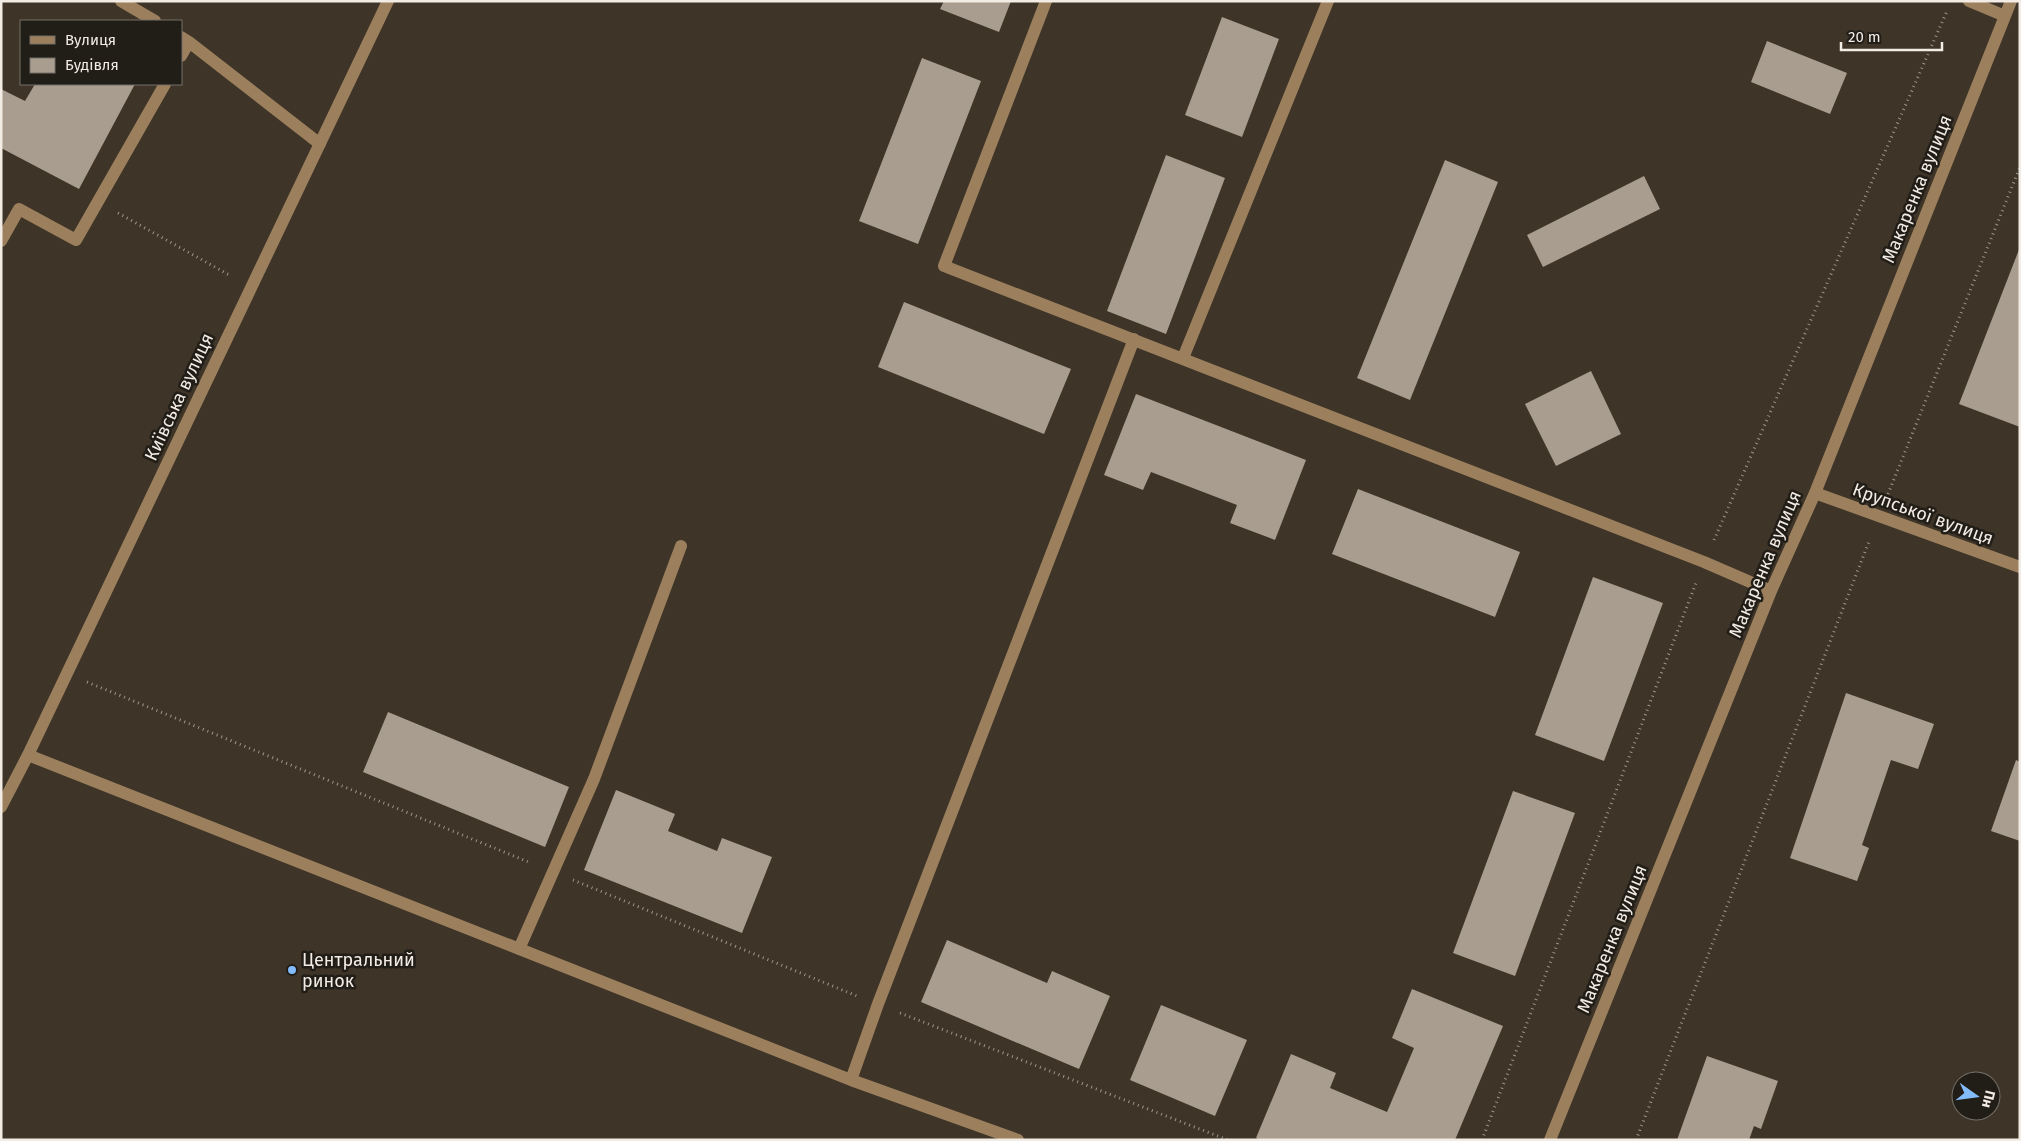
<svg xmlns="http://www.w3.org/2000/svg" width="2021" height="1141" font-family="'Fira Sans',sans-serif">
<rect width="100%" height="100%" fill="#3e3428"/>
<path fill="#a99d8f" d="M944 1H1011L999 32 940 9Z
M1222 17 1279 39 1242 137 1185 115Z
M1767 41 1847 73 1830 114 1751 82Z
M922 58 981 81 918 244 859 221Z
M35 84H135L79 189 1 148V89L25 101Z
M1166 155 1225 178 1166 334 1107 311Z
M1445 160 1498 182 1410 400 1357 378Z
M1644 176 1660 209 1543 267 1527 235Z
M2020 247V427L1959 404Z
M904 302 1071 369 1044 434 878 367Z
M1591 371 1621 434 1556 466 1525 404Z
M1136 394 1306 460 1275 540 1230 523 1237 505 1151 472 1143 490 1104 475Z
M1358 489 1520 552 1495 617 1332 554Z
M1593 577 1663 603 1604 761 1535 735Z
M1846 693 1934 724 1918 769 1891 760 1862 845 1869 848 1857 881 1790 858Z
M388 712 569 787 545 847 363 772Z
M2016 760 2020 762V841L1991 831Z
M616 790 675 814 668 831 717 851 722 838 772 857 742 933 584 870Z
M1513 791 1575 813 1515 976 1453 953Z
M947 940 1047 983 1052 971 1110 996 1079 1069 921 1002Z
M1412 989 1503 1026 1455 1140H1260L1256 1138 1291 1054 1336 1073 1330 1088 1387 1112 1414 1048 1392 1038Z
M1161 1005 1247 1040 1215 1116 1130 1080Z
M1707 1056 1778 1081 1761 1129 1754 1126 1749 1140H1677Z"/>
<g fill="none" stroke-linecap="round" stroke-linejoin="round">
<path stroke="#9e968c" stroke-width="3" stroke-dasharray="1 4" stroke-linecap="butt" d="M118 213 231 276
M1888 494 2020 167
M1714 540 1947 11
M87 682 531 863
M573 880 857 996
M900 1013 1228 1140
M1482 1140 1696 583
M1636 1140 1870 539"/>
<path stroke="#9c805e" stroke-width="12" d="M121 1 155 21
M1046 1 944 266 1704 562 1771 591
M1969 1 2005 16
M181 37 189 42 181 56
M189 42 320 144
M1 241 19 209 76 240 165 84
M1183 358 1328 1
M1815 493 2020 567
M28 755 851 1080 1018 1140
M1 807 28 755 388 1
M519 949 594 779 681 546
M851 1080 878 1004 1134 339
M1550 1140 1771 591 1815 493 2011 1"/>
</g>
<circle fill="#83bcfb" stroke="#211d17" stroke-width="2" cx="292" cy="970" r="5"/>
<g text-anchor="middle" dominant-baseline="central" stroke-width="5" stroke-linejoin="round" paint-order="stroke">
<g font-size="18" fill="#f3ece5" stroke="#211d17">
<text transform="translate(1917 189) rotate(-68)">Макаренка вулиця</text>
<text transform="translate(179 397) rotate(-65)">Київська вулиця</text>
<text transform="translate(1923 514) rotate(20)">Крупської вулиця</text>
<text transform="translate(1765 564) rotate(-67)">Макаренка вулиця</text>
<text transform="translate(1612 939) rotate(-68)">Макаренка вулиця</text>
</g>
<g font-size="18" fill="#f3ece5" stroke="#211d17" text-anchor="start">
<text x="302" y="960">Центральний<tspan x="302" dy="21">ринок</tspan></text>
</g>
</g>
<rect width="2021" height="1141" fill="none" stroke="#f3ece5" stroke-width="5"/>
<rect x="20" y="20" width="162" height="65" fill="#211d17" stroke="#757069"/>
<rect x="30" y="36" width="25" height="8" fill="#9c805e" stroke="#757069"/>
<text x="65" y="45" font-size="15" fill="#f3ece5">Вулиця</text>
<rect x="30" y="58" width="25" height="15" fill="#a99d8f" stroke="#757069"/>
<text x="65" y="70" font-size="15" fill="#f3ece5">Будівля</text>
<g transform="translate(1976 1096) rotate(104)"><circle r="24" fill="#211d17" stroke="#757069"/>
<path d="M0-4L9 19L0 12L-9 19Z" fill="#83bcfb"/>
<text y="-8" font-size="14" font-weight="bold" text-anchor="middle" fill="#f3ece5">Пн</text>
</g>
<path d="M1841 42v8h101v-8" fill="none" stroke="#f3ece5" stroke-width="2.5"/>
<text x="1848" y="42" font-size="15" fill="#f3ece5" stroke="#211d17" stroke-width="4" paint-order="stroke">20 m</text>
</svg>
